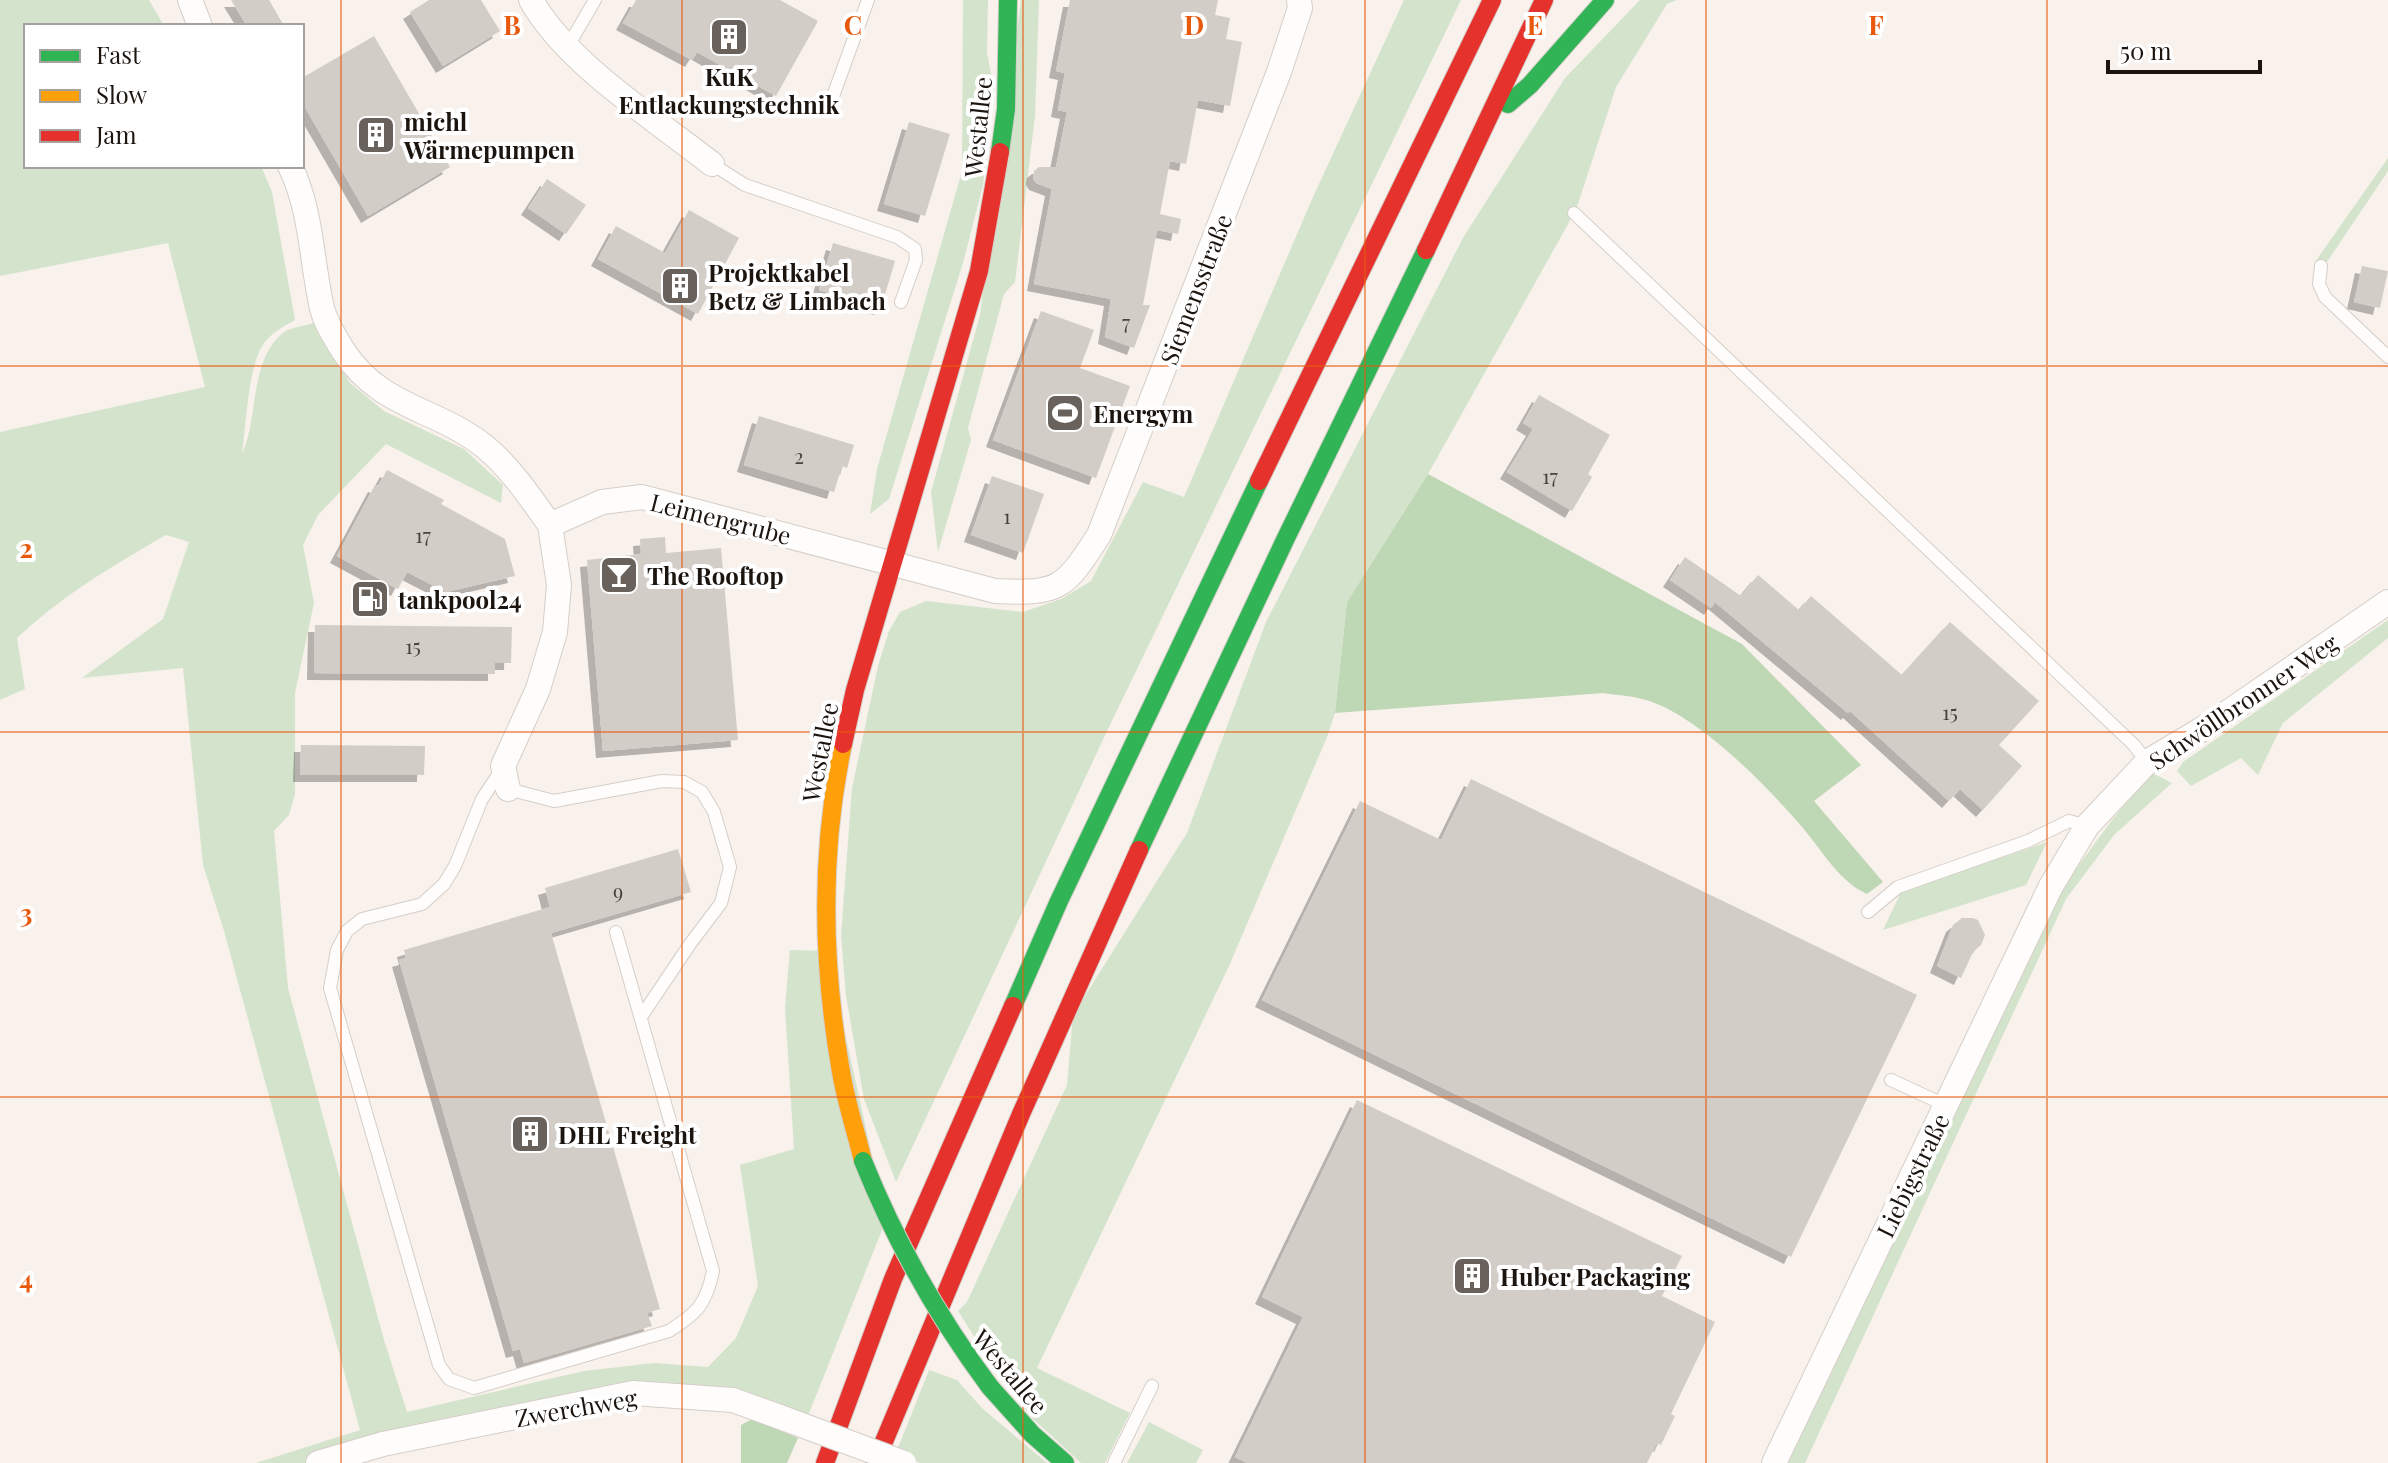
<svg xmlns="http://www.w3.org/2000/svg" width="2388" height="1463" font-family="'Playfair Display',serif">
<defs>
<filter id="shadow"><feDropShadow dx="-7" dy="7" stdDeviation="0" flood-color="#0004"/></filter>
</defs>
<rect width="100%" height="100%" fill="#f8f1ec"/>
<path fill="#d4e4cc" d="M0 0H149L164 26H26V166H261L272 192 295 320C282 327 268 335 261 348 248 373 246 425 242 454 259 417 249 359 284 332 292 327 305 326 314 323L350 383 384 411 464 449 503 485 501 503 386 444 318 515 303 545 314 603 295 693V794L289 815 274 831 288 988 384 1340 407 1412 584 1371 654 1363 708 1367 736 1338 758 1286 740 1165 794 1149 785 1008 790 950 827 951 886 1220 804 1426 733 1400 633 1393 318 1463H256L360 1430 224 931 203 865 183 668 82 678 163 619 189 542 166 535C109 568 66 593 17 638L25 689 0 700V432L205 387 168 243 0 276Z
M963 0H988L987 53 994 88 983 185 963 263 889 499 870 514 877 469 962 171Z
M1021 0H1039L1035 116 1015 282 1004 294 968 428 971 440 938 552 931 492 980 315Z
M1404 0H1461L1108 729 896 1182 864 1099 846 996 841 935 852 788 878 666 889 631 900 612 926 601 1023 612 1061 599 1091 581 1143 482 1184 497 1313 197Z
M1640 0H1677L1667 4 1616 87 1578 204 1567 226 1428 474 1347 602 1335 713 1327 737 1229 966 1037 1368 1130 1413 1105 1463H1081L1030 1416 996 1371 958 1311 967 1302 1067 1085 1073 1015 1187 833 1266 622 1464 236 1565 78Z
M2388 158V171L2327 262H2315Z
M2388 620V638L2283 723 2258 775 2241 758 2191 786 2177 771 2183 762Z
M2152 773 2172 783 2114 835 2066 899 1805 1463H1785L2057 895 2112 820Z
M2047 842 2026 885 1883 930 1901 892Z
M929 1370 957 1380 982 1408 1047 1463H920L896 1453Z
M1149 1422 1203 1450 1196 1463H1127Z"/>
<path fill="#bed7b4" d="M1428 474 1742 644 1861 765 1814 801 1883 882 1867 894C1840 882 1822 851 1803 828 1768 787 1698 715 1646 700 1633 696 1617 695 1603 693L1335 713 1347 602Z
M752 1419 798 1438 787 1463H741V1425Z"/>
<path fill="#d3cdc7" filter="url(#shadow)" d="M231 0H269L284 26H244V21Z
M429 0H481L500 31 443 66 410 12Z
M636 0H780L818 21 776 96 697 52 692 60 623 23Z
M1070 0H1218L1215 15 1230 18 1226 39 1242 42 1230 106 1198 100 1186 164 1170 161 1160 214 1181 219 1178 234 1157 230 1143 305H1150L1134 348 1105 337 1111 299 1034 284 1052 189 1036 183 1033 178 1034 171 1039 167H1056L1067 112 1058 110 1065 73 1056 71Z
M374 36 450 167 368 216 302 102V78Z
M909 122 950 134 925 216 884 204Z
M547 179 586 205 566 234 528 208Z
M689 210 739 238 698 314 598 259 616 226 665 253Z
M833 243 895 261 881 308 819 290Z
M2362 266 2388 271 2380 308 2354 302Z
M1041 311 1094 330 1080 368 1130 386 1096 478 993 440Z
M1539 395 1610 435 1588 474 1592 477 1572 511 1507 472 1533 429 1523 423Z
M759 416 854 445 847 468 842 466 834 492 744 465Z
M387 470 444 500 441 504 505 539 515 576 446 592 407 572 398 589 337 556 375 485 378 486Z
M992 476 1044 494 1023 553 971 535Z
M665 537 666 553 721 548 738 740 603 751 587 560 641 554 640 539Z
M1685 557 1741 596 1758 575 1799 610 1811 596 1902 675 1950 622 2039 701 1999 745 2022 766 1983 810 1960 789 1949 801 1850 711 1848 713 1715 602 1711 608 1670 580Z
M315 625 512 627 511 663H495V674L314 673Z
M301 745 425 746 424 775H300Z
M1471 779 1917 995 1791 1257 1262 1000 1360 801 1441 840Z
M678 849 691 892 551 933 660 1309 647 1313 652 1326 524 1363 520 1349 513 1351 399 960 406 958 404 950 550 907 545 888Z
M1962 918H1973L1978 920 1985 935 1981 945 1973 952 1961 978 1937 966 1953 925Z
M1357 1100 1682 1256 1662 1296 1715 1322 1671 1414 1675 1416 1661 1445 1657 1443 1647 1463H1247L1235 1457 1303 1317 1262 1297Z"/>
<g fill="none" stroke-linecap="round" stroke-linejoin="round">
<defs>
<path id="lane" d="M568 46 595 0
M829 107 868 0
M712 164 745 185 897 237 915 249 916 260 901 302
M1574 213 2134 745 2147 762
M2321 266 2319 284 2325 297 2388 357
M502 769 482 799 455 866 444 884 422 904 362 919 347 931 337 950 330 988 439 1365 449 1379 474 1388 669 1331C697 1313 706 1305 713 1271L616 932
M508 789 554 801 662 781 684 782 702 792 714 812 730 867 721 903 690 944 641 1017
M1868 912 1898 887 2028 841 2069 821 2087 826
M1891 1080 1945 1105
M1114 1463 1152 1386"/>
<path id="street" d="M190 0 200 26
M531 0C566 63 655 119 712 164
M290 166C312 211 311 260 322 308 325 322 336 339 344 352 381 408 436 408 484 446 510 467 530 497 550 525L602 502 642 497 995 591C1060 594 1064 589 1099 535L1279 72 1300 8 1299 0
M508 789 503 766 538 689 555 632 559 585 550 525
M318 1463 383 1444 633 1393 733 1400 780 1417
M1774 1463 2051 886 2087 826 2147 762 2214 722 2388 602"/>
<path id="fast" d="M1508 104 1530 85 1605 0
M1000 152 1006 109 1008 0
M1139 850 1285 540 1426 250
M1013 1006 1059 901 1259 481
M990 1387 1032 1434 1065 1463"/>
<path id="slow" d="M843 744C820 852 822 963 841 1072 846 1102 856 1132 863 1161"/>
<path id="jam" d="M1426 250 1544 0
M1259 481 1492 0
M843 744 855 690 979 271 1000 152
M825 1463 893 1279 1013 1006
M875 1463 1021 1114 1139 850"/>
</defs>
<use href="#lane" stroke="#d5cec8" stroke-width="14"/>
<use href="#street" stroke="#d5cec8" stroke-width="26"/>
<use href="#fast" stroke="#d5cec8" stroke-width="20"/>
<use href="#slow" stroke="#d5cec8" stroke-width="20"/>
<use href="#jam" stroke="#d5cec8" stroke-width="20"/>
<use href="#lane" stroke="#fefdfc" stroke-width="12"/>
<use href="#street" stroke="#fefdfc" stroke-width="24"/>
<use href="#fast" stroke="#30b455" stroke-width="18"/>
<use href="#slow" stroke="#ff9f0a" stroke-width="18"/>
<use href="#jam" stroke="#e5322d" stroke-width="18"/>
<defs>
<path id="street-bridge" d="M780 1417 904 1463"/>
<path id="fast-bridge" d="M863 1161C896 1243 937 1316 990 1387"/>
</defs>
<use href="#street-bridge" stroke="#d5cec8" stroke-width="26" stroke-linecap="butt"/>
<use href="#fast-bridge" stroke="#d5cec8" stroke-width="20" stroke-linecap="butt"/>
<use href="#street-bridge" stroke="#fefdfc" stroke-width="24"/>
<use href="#fast-bridge" stroke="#30b455" stroke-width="18"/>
</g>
<path fill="none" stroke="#e8590c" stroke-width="2" stroke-opacity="0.55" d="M341 0V1463M682 0V1463M1023 0V1463M1365 0V1463M1706 0V1463M2047 0V1463M0 366H2388M0 732H2388M0 1097H2388"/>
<defs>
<symbol id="building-square" viewBox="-11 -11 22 22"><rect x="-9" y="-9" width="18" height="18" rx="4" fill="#69625c" stroke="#fff"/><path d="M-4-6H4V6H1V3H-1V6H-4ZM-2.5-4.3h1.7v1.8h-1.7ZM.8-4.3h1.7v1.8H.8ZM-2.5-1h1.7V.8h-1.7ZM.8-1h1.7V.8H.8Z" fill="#fff"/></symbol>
<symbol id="stadium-square" viewBox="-11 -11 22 22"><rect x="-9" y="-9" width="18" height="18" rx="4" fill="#69625c" stroke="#fff"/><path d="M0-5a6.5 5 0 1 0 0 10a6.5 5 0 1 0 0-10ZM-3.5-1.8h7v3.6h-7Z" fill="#fff"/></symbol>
<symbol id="bar-square" viewBox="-11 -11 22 22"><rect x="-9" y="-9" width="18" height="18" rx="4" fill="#69625c" stroke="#fff"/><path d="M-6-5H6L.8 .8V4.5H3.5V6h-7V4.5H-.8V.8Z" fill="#fff"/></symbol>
<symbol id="fuel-square" viewBox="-11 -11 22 22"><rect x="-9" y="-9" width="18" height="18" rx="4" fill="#69625c" stroke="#fff"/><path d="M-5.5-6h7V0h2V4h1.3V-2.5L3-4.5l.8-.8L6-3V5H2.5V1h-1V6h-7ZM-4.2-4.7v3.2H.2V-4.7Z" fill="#fff"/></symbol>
</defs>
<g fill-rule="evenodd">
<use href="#building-square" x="707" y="15" width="44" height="44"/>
<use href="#building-square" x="354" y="113" width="44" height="44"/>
<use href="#building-square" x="658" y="264" width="44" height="44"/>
<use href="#stadium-square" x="1043" y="391" width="44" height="44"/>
<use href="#bar-square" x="597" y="553" width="44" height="44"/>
<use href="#fuel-square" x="348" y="577" width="44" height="44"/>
<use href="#building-square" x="508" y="1112" width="44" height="44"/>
<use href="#building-square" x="1450" y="1254" width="44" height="44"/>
</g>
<g text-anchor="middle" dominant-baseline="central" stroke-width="8" stroke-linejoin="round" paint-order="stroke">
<g font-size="20" fill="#4a433d">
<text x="1126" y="321">7</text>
<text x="799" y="455">2</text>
<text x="1550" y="475">17</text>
<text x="1007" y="515">1</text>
<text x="423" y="534">17</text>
<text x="413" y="645">15</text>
<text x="1950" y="711">15</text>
<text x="618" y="890">9</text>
</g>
<g font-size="24" font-weight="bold" fill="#1c150f" stroke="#fff" text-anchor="start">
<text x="729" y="76" text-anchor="middle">KuK<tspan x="729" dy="28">Entlackungstechnik</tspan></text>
<text x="404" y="121">michl<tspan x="404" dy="28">Wärmepumpen</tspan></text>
<text x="708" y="272">Projektkabel<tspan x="708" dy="28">Betz &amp; Limbach</tspan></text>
<text x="1093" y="413">Energym</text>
<text x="647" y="575">The Rooftop</text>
<text x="398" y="599">tankpool24</text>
<text x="558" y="1134">DHL Freight</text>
<text x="1500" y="1276">Huber Packaging</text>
</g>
<g font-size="24" fill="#1c150f" stroke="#fff">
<text transform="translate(977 127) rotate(-84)">Westallee</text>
<text transform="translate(1195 289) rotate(-69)">Siemensstraße</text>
<text transform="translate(721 518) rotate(14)">Leimengrube</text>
<text transform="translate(2243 701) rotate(-34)">Schwöllbronner Weg</text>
<text transform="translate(819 752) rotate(-79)">Westallee</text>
<text transform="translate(1912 1175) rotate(-64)">Liebigstraße</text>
<text transform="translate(1011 1371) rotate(50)">Westallee</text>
<text transform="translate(576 1407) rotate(-10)">Zwerchweg</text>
</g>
</g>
<g font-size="26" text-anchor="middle" font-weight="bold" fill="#e8590c" stroke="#fff" stroke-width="8" stroke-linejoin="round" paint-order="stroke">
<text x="512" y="35">B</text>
<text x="853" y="35">C</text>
<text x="1194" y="35">D</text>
<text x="1535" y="35">E</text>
<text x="1876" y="35">F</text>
<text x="26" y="558">2</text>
<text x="26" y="923">3</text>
<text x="26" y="1289">4</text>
</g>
<rect x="24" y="24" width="280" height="144" fill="#ffffff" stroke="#a4a19f" stroke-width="2"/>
<rect x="40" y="50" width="40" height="12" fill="#30b455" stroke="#a4a19f" stroke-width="2"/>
<text x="96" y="64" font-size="24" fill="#1c150f">Fast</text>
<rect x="40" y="90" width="40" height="12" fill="#ff9f0a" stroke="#a4a19f" stroke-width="2"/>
<text x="96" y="104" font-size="24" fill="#1c150f">Slow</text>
<rect x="40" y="130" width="40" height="12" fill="#e5322d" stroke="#a4a19f" stroke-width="2"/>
<text x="96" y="144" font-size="24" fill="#1c150f">Jam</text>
<path d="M2108 60v12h152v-12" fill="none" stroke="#1c150f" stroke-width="4"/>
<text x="2120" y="60" font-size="24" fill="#1c150f" stroke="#ffffff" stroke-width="6" paint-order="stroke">50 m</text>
</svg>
